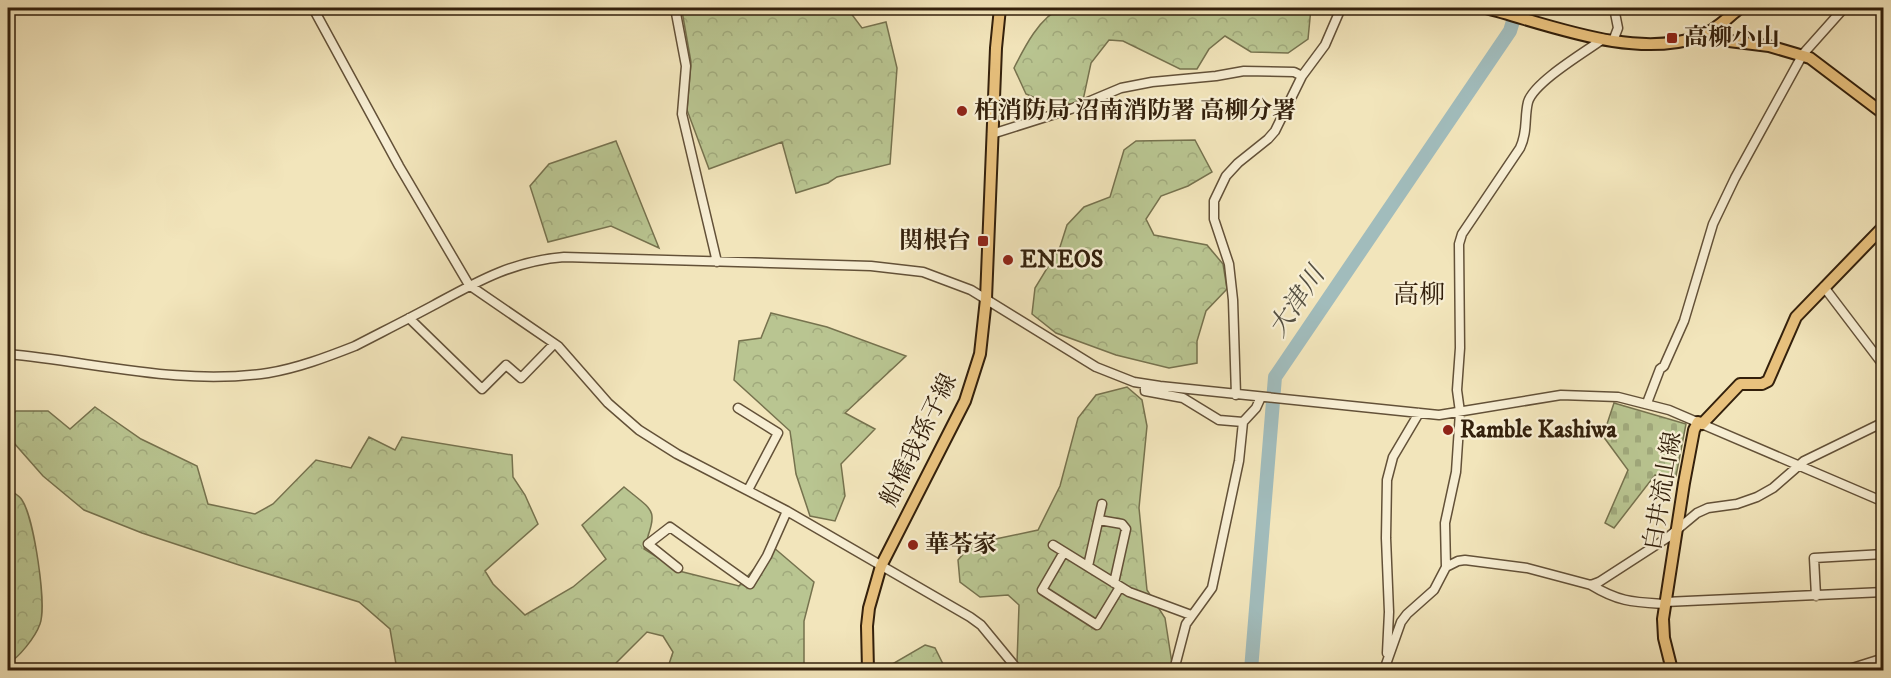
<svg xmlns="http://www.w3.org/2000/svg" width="1891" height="678" font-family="'IM FELL DW Pica','Noto Serif JP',serif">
<defs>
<pattern id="forest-crowns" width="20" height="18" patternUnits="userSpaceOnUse" patternTransform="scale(1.5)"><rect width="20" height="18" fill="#b9c591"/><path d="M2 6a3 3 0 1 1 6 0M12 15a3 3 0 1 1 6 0" fill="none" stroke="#a0a97c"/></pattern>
<pattern id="cemetery-stones" width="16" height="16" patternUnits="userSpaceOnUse" patternTransform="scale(1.5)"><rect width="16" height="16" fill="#b9c591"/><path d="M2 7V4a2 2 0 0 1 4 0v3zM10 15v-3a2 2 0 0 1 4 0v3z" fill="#a0a97c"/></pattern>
</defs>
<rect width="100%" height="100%" fill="#f2e5bb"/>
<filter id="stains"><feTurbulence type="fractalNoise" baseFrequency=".00333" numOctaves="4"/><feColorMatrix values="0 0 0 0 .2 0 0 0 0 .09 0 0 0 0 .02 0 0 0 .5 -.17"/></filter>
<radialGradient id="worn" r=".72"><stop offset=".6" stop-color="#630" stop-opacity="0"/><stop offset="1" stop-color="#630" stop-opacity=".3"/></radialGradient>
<path fill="url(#forest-crowns)" stroke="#76724e" stroke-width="1.5" d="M689 8H847L862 28 886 22 897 68 890 164 837 177 828 183 796 193 782 142 709 169 687 110 691 62 682 11Z
M1062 8H1311L1308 39 1288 53 1251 52 1225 36 1209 49 1197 69H1180L1123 41 1109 40 1091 63 1082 105 1045 102 1026 94 1014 68C1024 48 1040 16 1062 8Z
M1195 140 1212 172 1188 186 1161 196 1146 219 1154 235 1207 245 1223 264 1227 289 1206 311 1197 341V363L1169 368 1116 355 1056 333 1032 314 1035 288 1060 247 1067 225 1084 207 1110 197 1124 150 1136 141Z
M616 141 659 248 611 226 548 242 530 186 549 164Z
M771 313 827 327 906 356 845 413 875 429 841 464 845 496 835 521 810 516 796 474 790 431 734 380 739 341 761 338Z
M1127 387 1142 400 1147 426 1139 508 1147 590 1165 618 1173 670H1022L1017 663 1019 605 1008 595 980 597 960 582 958 560 972 544 1038 530 1060 486 1078 418 1096 395Z
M95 407 141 439 197 466 208 504 255 514 273 504 316 460 351 468 369 437 395 450 402 437 512 455 513 477 525 495 538 524 485 571 493 584 525 615 573 587 606 559 582 525 624 487C657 514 657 508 644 549L679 571 739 586 773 547 814 582 804 621V670H667L673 652 663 636 647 632 609 670H537L531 664 509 670H397L390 629 359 602 239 565 142 533 84 510 43 476 14 443 8 429V419L16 411H48L70 429Z
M8 489C12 492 19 495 22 500 34 518 47 605 40 624 35 638 19 657 8 664Z
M925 645 935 648 946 670H882Z"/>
<path fill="url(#cemetery-stones)" stroke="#76724e" stroke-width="1.5" d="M1614 403 1686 424 1676 476 1655 475 1614 528 1605 523 1628 470 1603 436Z"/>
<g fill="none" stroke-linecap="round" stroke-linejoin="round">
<path stroke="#a1bcbc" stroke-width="14" d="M1251 670 1275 377 1510 31 1517 8"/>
<defs>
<path id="minor" d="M313 8 399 166 469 285 558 346 608 403 639 430 677 454 787 511 970 617 981 625 1018 670
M675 8 686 66 682 114 717 262
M1613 41 1618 28 1614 8
M992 134 1071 109 1121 88 1152 82 1216 76 1244 71 1294 72 1302 76
M1824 287 1884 366
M409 318 482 389 506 365 521 378 554 344
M8 354C94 362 180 386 268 373 298 368 327 357 355 346 382 332 408 319 434 305 478 281 513 261 564 257L871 266 923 272 971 290 1096 367 1134 382 1160 386 1439 415 1561 395 1618 397 1669 410 1884 502
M1145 384V391L1183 398 1219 420 1243 422
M1236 395 1233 300 1229 264 1214 219V201L1226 176 1238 163 1268 139 1275 131 1302 76 1325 45 1341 8
M1647 403 1660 369 1664 366 1684 321 1713 224 1735 178 1803 54 1844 8
M738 408 778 433 748 490
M1099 520 1122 524 1126 529 1114 583
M1053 545 1129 592 1191 615
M1064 552 1042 590 1097 625 1120 587
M1088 566 1102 504
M1446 567 1458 561 1465 560 1527 568 1591 585 1599 582 1667 538 1697 513 1708 508 1737 504 1757 497 1773 488 1804 461 1884 422
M678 568 648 544 670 527 750 584 767 556 787 511
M1591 585C1619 602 1633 602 1665 604
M1816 596 1814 558 1884 554
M1665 602 1884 592
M1387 653 1389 612 1386 538 1387 480 1393 457 1419 413
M1174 670 1186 624 1212 588 1239 461 1243 422 1256 408 1261 397
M1384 670 1401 622 1407 614 1434 590 1446 567 1445 523 1456 472 1460 412 1457 390 1460 348 1459 244 1462 234 1520 148C1528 131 1524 118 1528 102 1534 82 1585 52 1603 39
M1846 670 1884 658"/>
<path id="major" d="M1486 8C1551 25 1632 59 1699 37 1715 31 1727 18 1740 8
M1713 30 1719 36 1729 41 1769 46 1810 58 1884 114
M868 670 867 626 869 608 881 566 965 401 980 354 986 299 996 48 1000 8
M1672 670 1664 638 1663 619 1684 483 1694 430 1698 422 1702 424 1740 384H1762L1768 381 1796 317 1884 226"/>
</defs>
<use href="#minor" stroke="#635138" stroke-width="11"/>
<use href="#major" stroke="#33200c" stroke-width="14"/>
<use href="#minor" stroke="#f7eed3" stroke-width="8"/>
<use href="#major" stroke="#e9c27e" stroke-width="10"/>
</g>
<g fill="#8f2418" stroke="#f7eed3" stroke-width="2">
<rect x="1666" y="32" width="12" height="12" rx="3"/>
<circle cx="962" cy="111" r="6"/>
<rect x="977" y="235" width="12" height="12" rx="3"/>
<circle cx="1008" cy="260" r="6"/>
<circle cx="1448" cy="430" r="6"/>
<circle cx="913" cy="545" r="6"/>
</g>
<g text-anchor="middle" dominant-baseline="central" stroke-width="4.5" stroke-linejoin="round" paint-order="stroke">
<g font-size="24" font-weight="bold" fill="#33200c" stroke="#f7eed3" text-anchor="start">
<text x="1684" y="38">高柳小山</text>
<text x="974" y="111">柏消防局 沼南消防署 高柳分署</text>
<text x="971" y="241" text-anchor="end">関根台</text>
<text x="1020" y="260">ENEOS</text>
<text x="1460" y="430">Ramble Kashiwa</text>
<text x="925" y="545">華苓家</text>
</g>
<g font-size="24" fill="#33200c" stroke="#f7eed3">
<text transform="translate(919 440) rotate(-64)">船橋我孫子線</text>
<text transform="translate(1663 491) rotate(-80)">白井流山線</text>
</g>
<g font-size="26" fill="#33200c" stroke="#f7eed3">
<text x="1419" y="295">高柳</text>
</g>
<g font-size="26" font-style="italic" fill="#544f41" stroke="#f7eed3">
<text transform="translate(1297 302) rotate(-56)">大津川</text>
</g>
</g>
<rect width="1891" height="678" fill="none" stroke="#f2e5bb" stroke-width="30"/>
<rect x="9" y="9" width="1873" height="660" fill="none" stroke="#33200c" stroke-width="3"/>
<rect x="15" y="15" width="1861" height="648" fill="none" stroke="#33200c" stroke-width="1.5"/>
<rect width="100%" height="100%" filter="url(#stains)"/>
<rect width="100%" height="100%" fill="url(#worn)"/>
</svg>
